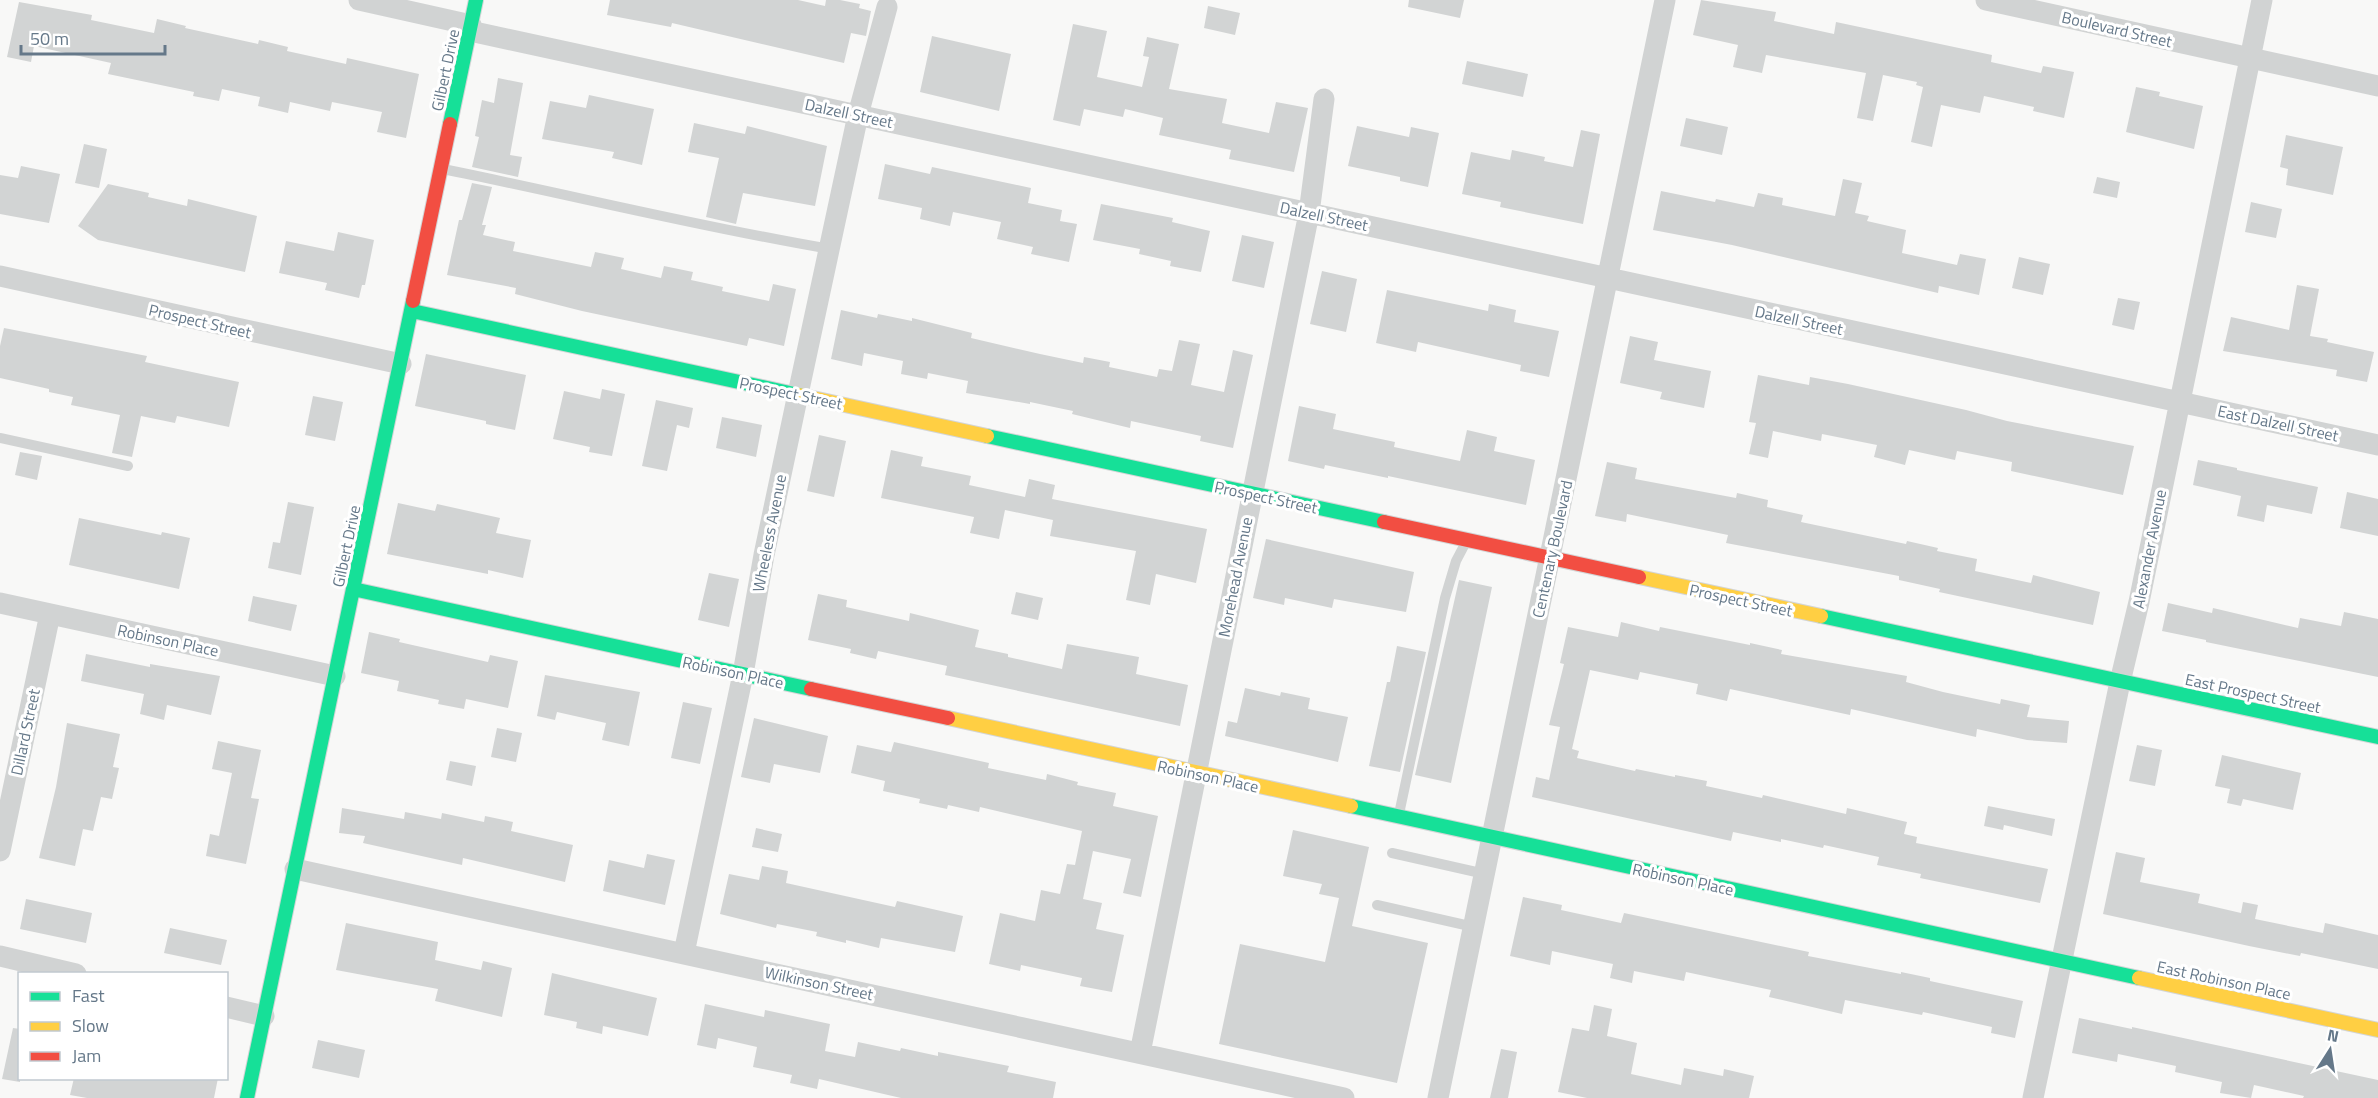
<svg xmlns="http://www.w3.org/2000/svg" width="2378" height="1098" font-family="'Titillium Web',sans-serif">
<rect width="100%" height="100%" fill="#f8f8f7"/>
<path fill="#d2d4d4" d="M610 0H798L825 6 826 0H840L860 4 859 8 871 11 866 36 851 33 844 63 672 23 671 27 607 15Z
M1409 0H1464L1460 18 1408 7Z
M1701 0 1776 12 1774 21 1834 34 1836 22 1992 55 1991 62 2041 73 2043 66 2074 72 2064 118 2033 111 2034 107 1984 96 1980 113 1941 105 1932 147 1911 142 1923 87 1916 85 1917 82 1883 75 1873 121 1857 118 1866 73 1766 55 1762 73 1733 67 1738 45 1693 35Z
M19 2 92 15 91 20 154 33 157 19 186 26 185 28 258 44 259 40 288 47 287 51 346 64 347 58 419 74 406 138 377 132 382 112 332 102 330 111 290 102 288 113 258 106 260 97 222 89 219 101 193 96 194 92 108 74 111 63 34 46 31 62 7 57Z
M1208 6 1240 13 1235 35 1204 28Z
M1073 24 1107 31 1097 77 1142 87 1149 57 1143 56 1147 37 1179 44 1169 89 1227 99 1222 123 1269 133 1276 102 1308 108 1294 172 1229 159 1231 150 1159 135 1163 118 1125 109 1123 117 1084 109 1080 126 1053 120Z
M932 36 1011 54 999 111 920 92Z
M1467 61 1528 74 1523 97 1462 84Z
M498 78 523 83 510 155 522 157 518 177 472 167 479 137 475 136 482 100 494 103Z
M2136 87 2160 92 2159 96 2203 106 2194 149 2126 132Z
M589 95 654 109 642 165 612 158 614 152 542 139 550 101 586 108Z
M1686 118 1728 127 1722 155 1680 146Z
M694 123 745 134 747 126 827 146 815 206 743 193 736 224 706 217 719 158 688 152Z
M1357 126 1409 137 1411 127 1439 133 1428 187 1400 181V177L1348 166Z
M1581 130 1600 134 1583 224 1500 207 1501 202 1462 194 1471 152 1510 160 1512 150 1545 157 1544 161 1573 167Z
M2286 135 2343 147 2333 195 2286 185 2288 169 2280 167Z
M84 144 107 149 99 188 75 183Z
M885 164 930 174 932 167 1031 188 1028 203 1062 210 1060 221 1077 224 1069 262 1031 254 1033 247 997 239 1001 222 953 212 950 226 920 219 922 208 878 199Z
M21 166 60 174 49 223 0 214V175L18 178Z
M2097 177 2120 182 2117 198 2093 193Z
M1843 179 1862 183 1855 213 1869 216 1867 221 1906 230 1902 253 1957 265 1960 254 1986 259 1979 295 1939 286 1938 293 1732 245 1653 230 1661 191 1715 202 1716 199 1754 207 1758 193 1783 198 1782 205 1835 216Z
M472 183 492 187 482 225H486L483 235 515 242 513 251 591 267 595 252 624 258 621 269 661 278 664 266 693 272 691 280 723 287 722 291 769 301 773 284 796 289 784 346 749 338 747 346 582 311 515 294 516 288 447 275 459 220H462Z
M108 184 149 193 148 197 187 206 188 199 257 216 245 272 98 240 78 226Z
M2251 202 2282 209 2276 238 2245 232Z
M1101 204 1173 218 1172 222 1210 231 1201 272 1170 266 1171 261 1139 254 1140 249 1093 240Z
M338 232 374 240 365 285H362L359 298 325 290 327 283 279 273 286 241 334 251Z
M1242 235 1274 242 1264 288 1232 281Z
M2019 257 2050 264 2043 295 2012 288Z
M1322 271 1357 279 1346 332 1310 324Z
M2297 285 2319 289 2310 336 2328 339 2327 342 2374 352 2367 382 2336 376 2337 370 2223 351 2231 317 2289 330Z
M1387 290 1488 311 1489 304 1516 310 1514 322 1559 331 1549 377 1520 371 1521 365 1418 342 1416 352 1376 343Z
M2118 298 2140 302 2134 330 2112 325Z
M841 310 877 318 878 314 912 321V318L972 333 971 338 1040 354 1083 363 1084 357 1110 362 1109 367 1157 377 1159 369 1172 371 1179 340 1200 344 1191 385 1224 392 1233 350 1253 355 1233 448 1200 441 1201 436 1131 421 1130 428 1072 414 1073 411 1030 402V404L966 393 968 381 928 373 927 379 901 374 903 361 864 353 862 366 831 359Z
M4 328 147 356 145 362 239 382 229 427 177 416 175 423 141 416 132 457 112 453 120 415 71 405 73 397 49 392V389L0 378V346Z
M1630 336 1658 342 1654 360 1711 371 1704 408 1660 399 1662 392 1620 383Z
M426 354 526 375 515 430 486 424V421L415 406Z
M1758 375 1809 385 1810 377 1848 384 1966 410 2007 421 2134 446 2123 495 2011 471 2012 462 1957 451 1955 460 1909 450 1905 465 1874 457 1877 445 1822 434 1821 441 1773 431 1768 458 1749 454 1756 423 1749 422Z
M602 389 625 394 612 456 589 452 590 447 553 439 564 391 600 399Z
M313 396 343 402 335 441 305 435Z
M656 400 693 408 689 428 677 425 667 471 642 466Z
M1299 406 1336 414 1333 429 1395 442 1394 447 1460 461 1467 430 1497 437 1494 451 1535 460 1526 505 1388 476V478L1325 465 1324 469 1288 461Z
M722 417 762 425 756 457 716 448Z
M819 435 846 441 834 497 807 491Z
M891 450 923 457 921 466 971 476 969 485 1025 497 1029 479 1055 485 1052 499 1207 529 1196 583 1156 574 1150 605 1126 600 1136 551 1050 536 1053 520 1005 510 999 539 970 533 974 517 881 498Z
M20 452 42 456 37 480 15 475Z
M2198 460 2237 468V470L2318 487 2312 514 2267 505 2264 522 2237 516 2241 496 2193 485Z
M1607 462 1637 468 1635 479 1736 498 1737 493 1768 500 1767 507 1803 515 1801 522 1906 544 1907 541 1938 548 1937 551 1977 559 1975 571 2031 583 2033 575 2100 592 2093 625 1939 592 1940 589 1899 580V576L1726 543 1728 535 1627 514 1626 522 1595 516Z
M2347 492 2378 499V536L2340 528Z
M288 502 314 507 301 575 268 568 273 542 280 543Z
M398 503 435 511 437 504 500 518 496 533 531 540 523 578 488 570V574L387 554Z
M79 518 161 535 162 532 190 538 179 589 69 565Z
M1266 539 1414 572 1406 612 1334 599 1332 608 1285 598 1284 605 1253 598Z
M709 573 739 579 729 627 698 620Z
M1459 580 1492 587 1451 783 1415 775Z
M1016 592 1043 598 1038 620 1011 614Z
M818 594 847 600 846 607 909 621 910 613 979 630 975 647 1008 654V657L1062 669 1067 644 1139 657 1136 674 1188 685 1180 726 945 675 947 666 878 651 876 659 850 653 851 649 808 640Z
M253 596 297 605 291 631 248 621Z
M2168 603 2212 613 2213 608 2298 628 2300 618 2341 626 2344 612 2378 619V677L2206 642V640L2162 631Z
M1621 622 1659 631 1660 627 1750 645V643L1782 650 1781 654 1907 676 1906 682 1943 692 2000 704 2001 699 2030 705 2027 717 2069 721 2067 743 2027 740 1977 729 1976 737 1851 709 1850 715 1730 689 1727 701 1696 694 1698 684 1640 672 1638 680 1590 670 1572 749 1579 751 1577 758 1635 771 1636 769 1675 777V775L1707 781 1706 786 1762 798 1763 795 1846 814 1847 808 1907 822 1904 834 1917 837 1916 843 2048 869 2040 903 1920 878 1921 874 1877 865 1879 857 1824 845 1823 848 1781 839V842L1733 832 1731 841 1532 797 1536 777 1549 780 1560 727 1549 725 1564 664 1560 663 1568 627 1618 637Z
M369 632 400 639 399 642 488 662 490 655 518 661 508 708 466 699 464 709 438 704 439 700 397 691 399 681 361 673Z
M1397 646 1426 652 1400 772 1369 766 1387 682H1390Z
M86 654 150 667V664L220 676 211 715 167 705 164 720 140 714 144 694 81 681Z
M545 675 640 692 629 746 602 740 606 723 557 712 555 720 537 716Z
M1245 688 1280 696 1281 692 1310 698 1308 709 1348 717 1338 762 1225 736 1228 721 1237 723Z
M683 702 712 708 700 764 671 758Z
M754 718 828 736 820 773 774 764 770 783 741 777Z
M67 723 120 734 113 767 119 768 112 799 101 797 93 831 83 829 75 866 39 858 56 787Z
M497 728 522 733 516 762 491 757Z
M218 741 261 750 251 798 259 799 246 864 206 856 210 834 219 836 232 773 212 769Z
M894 742 989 763 988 768 1046 780 1047 774 1078 782 1077 785 1116 793 1113 806 1158 816 1141 897 1123 893 1131 859 1093 851 1083 899 1102 903 1096 929 1124 935 1112 992 1080 986 1082 978 1021 965 1020 971 989 964 1000 913 1035 921 1041 890 1060 894 1067 864 1075 865 1082 831 980 807 979 812 948 805 947 809 919 803 920 799 883 791 885 781 851 773 857 745 891 752Z
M2137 745 2162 750 2155 786 2129 781Z
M2222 755 2301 773 2293 810 2243 799 2241 806 2227 803 2230 789 2215 786Z
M450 761 476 766 472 786 446 780Z
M1988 806 2055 819 2052 836 2004 825 2003 830 1984 826Z
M342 808 404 819 405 812 441 819 442 813 484 822 485 816 513 822 511 831 573 845 565 882 463 858 462 865 363 843 365 836 339 833Z
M756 828 782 834 778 852 752 847Z
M1293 830 1369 847 1352 926 1428 943 1397 1083 1219 1044 1240 944 1325 962 1339 898 1319 894 1322 884 1283 876Z
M2116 852 2145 858 2140 882 2200 894 2198 903 2241 913 2243 902 2258 905 2255 919 2323 933 2325 923 2378 935V969L2301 953 2300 956 2249 946 2103 914Z
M647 854 675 860 665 905 603 891 609 860 644 868Z
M762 866 788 871 786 883 895 907 897 901 963 916 955 952 881 938 879 948 846 940V943L816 936 817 932 777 924 776 928 720 914 729 874 759 880Z
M1523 897 1562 905 1561 910 1621 923 1624 913 1809 952 1808 956 1901 974V972L1930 978V981L2023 1001 2015 1038 1991 1033 1992 1027 1923 1012 1922 1015 1845 1000 1842 1014 1769 997 1771 990 1686 972 1684 981 1634 971 1632 983 1610 978 1613 964 1552 951 1550 965 1510 956Z
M26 899 92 913 86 943 20 929Z
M346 923 438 942 435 960 481 970 483 961 512 968 502 1017 435 1001 438 989 336 970Z
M170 928 227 940 221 965 164 953Z
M552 973 657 998 648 1036 603 1026 602 1034 576 1028 577 1022 544 1015Z
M705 1004 764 1017 765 1010 830 1024 825 1051 855 1057 858 1042 900 1051 901 1048 938 1056V1052L1009 1066 1007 1072 1056 1082 1053 1098H901L819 1079 817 1089 790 1083 792 1075 753 1067 757 1047 718 1038 716 1049 697 1045Z
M1594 1005 1612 1009 1607 1036 1637 1043 1631 1074 1681 1085 1684 1068 1723 1076 1724 1069 1754 1076 1749 1098H1587L1558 1092 1572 1028 1589 1031Z
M2079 1018 2132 1029V1027L2378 1080V1098H2303L2304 1096 2254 1085 2251 1098 2220 1093 2222 1082 2175 1072 2176 1066 2118 1054 2117 1062 2072 1053Z
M13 1028 20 1029V1082L2 1079Z
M318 1040 365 1050 359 1078 312 1068Z
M1501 1049 1517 1052 1508 1098H1490Z
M74 1078H218L214 1098H87L70 1095Z"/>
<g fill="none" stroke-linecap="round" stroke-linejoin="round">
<defs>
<path id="fast" d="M450 124 476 0
M412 311 799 395
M987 436 1384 522
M353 589 811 689
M1821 616 2378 737
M1351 806 2139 978
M247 1098 413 301"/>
<path id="slow" d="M799 395 987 436
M1639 577 1821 616
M948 718 1351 806
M2139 978 2378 1030"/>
<path id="jam" d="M413 301 450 124
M1384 522 1639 577
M811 689 948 718"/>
</defs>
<use href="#fast" stroke="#d3d5d6" stroke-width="16"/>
<use href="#slow" stroke="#d3d5d6" stroke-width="16"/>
<use href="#jam" stroke="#d3d5d6" stroke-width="16"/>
<path stroke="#d1d3d3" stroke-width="10" d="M443 169C572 195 700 227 830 249
M0 438 128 466
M1399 814 1445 598 1456 561 1466 542
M1392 853 1485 874
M1377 905 1474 927"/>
<path stroke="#d1d3d3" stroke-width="21" d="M359 0 471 25
M1986 0 2378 86
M470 31 2378 445
M0 276 401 364
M0 603 335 676
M0 851 50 614
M295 869 1344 1098
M684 953 743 674 764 555 798 394 858 115 887 7
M0 956 76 974
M226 1007 264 1016
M1140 1053 1309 213 1324 99
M1438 1098 1665 0
M2033 1098 2120 682 2139 602 2262 0"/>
<use href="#fast" stroke="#16e098" stroke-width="14"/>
<use href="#slow" stroke="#ffcf43" stroke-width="14"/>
<use href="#jam" stroke="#f24e42" stroke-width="14"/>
</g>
<g text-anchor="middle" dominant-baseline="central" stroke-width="6" stroke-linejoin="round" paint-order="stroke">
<g font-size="16" fill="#657889" stroke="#fff">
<text transform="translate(2117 29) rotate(13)">Boulevard Street</text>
<text transform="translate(445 70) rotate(-78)">Gilbert Drive</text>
<text transform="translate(849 113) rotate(12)">Dalzell Street</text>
<text transform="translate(1324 216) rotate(12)">Dalzell Street</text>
<text transform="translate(1799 320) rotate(12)">Dalzell Street</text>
<text transform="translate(200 321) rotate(13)">Prospect Street</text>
<text transform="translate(791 393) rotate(12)">Prospect Street</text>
<text transform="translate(2278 423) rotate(12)">East Dalzell Street</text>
<text transform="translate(1266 497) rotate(12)">Prospect Street</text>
<text transform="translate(769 533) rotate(-79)">Wheeless Avenue</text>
<text transform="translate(346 546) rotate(-78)">Gilbert Drive</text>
<text transform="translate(1552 549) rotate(-78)">Centenary Boulevard</text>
<text transform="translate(2149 549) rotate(-79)">Alexander Avenue</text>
<text transform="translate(1235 577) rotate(-79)">Morehead Avenue</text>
<text transform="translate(1741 600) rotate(12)">Prospect Street</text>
<text transform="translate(168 640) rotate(12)">Robinson Place</text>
<text transform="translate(733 672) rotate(12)">Robinson Place</text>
<text transform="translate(2253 693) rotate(12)">East Prospect Street</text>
<text transform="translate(25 732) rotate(-78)">Dillard Street</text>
<text transform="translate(1208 776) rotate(12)">Robinson Place</text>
<text transform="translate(1683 879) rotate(12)">Robinson Place</text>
<text transform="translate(2224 980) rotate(12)">East Robinson Place</text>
<text transform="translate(819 983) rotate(12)">Wilkinson Street</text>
</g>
</g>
<rect x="18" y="972" width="210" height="108" fill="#ffffff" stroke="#c1c9d0" stroke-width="1.5"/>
<rect x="30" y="992" width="30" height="9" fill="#16e098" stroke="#c1c9d0" stroke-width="1.5"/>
<text x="72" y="1002" font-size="18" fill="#657889">Fast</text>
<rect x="30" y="1022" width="30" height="9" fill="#ffcf43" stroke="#c1c9d0" stroke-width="1.5"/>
<text x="72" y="1032" font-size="18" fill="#657889">Slow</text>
<rect x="30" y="1052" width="30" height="9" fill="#f24e42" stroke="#c1c9d0" stroke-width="1.5"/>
<text x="72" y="1062" font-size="18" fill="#657889">Jam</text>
<g transform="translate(2330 1050) rotate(12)" stroke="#ffffff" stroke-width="4.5" paint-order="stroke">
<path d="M0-4.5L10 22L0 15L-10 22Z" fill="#657889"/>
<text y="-9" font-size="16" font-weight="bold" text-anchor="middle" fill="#657889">N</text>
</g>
<path d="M21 45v9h144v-9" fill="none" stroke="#657889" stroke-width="3"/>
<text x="30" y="45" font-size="18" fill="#657889" stroke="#ffffff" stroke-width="4.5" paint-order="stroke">50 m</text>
</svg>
